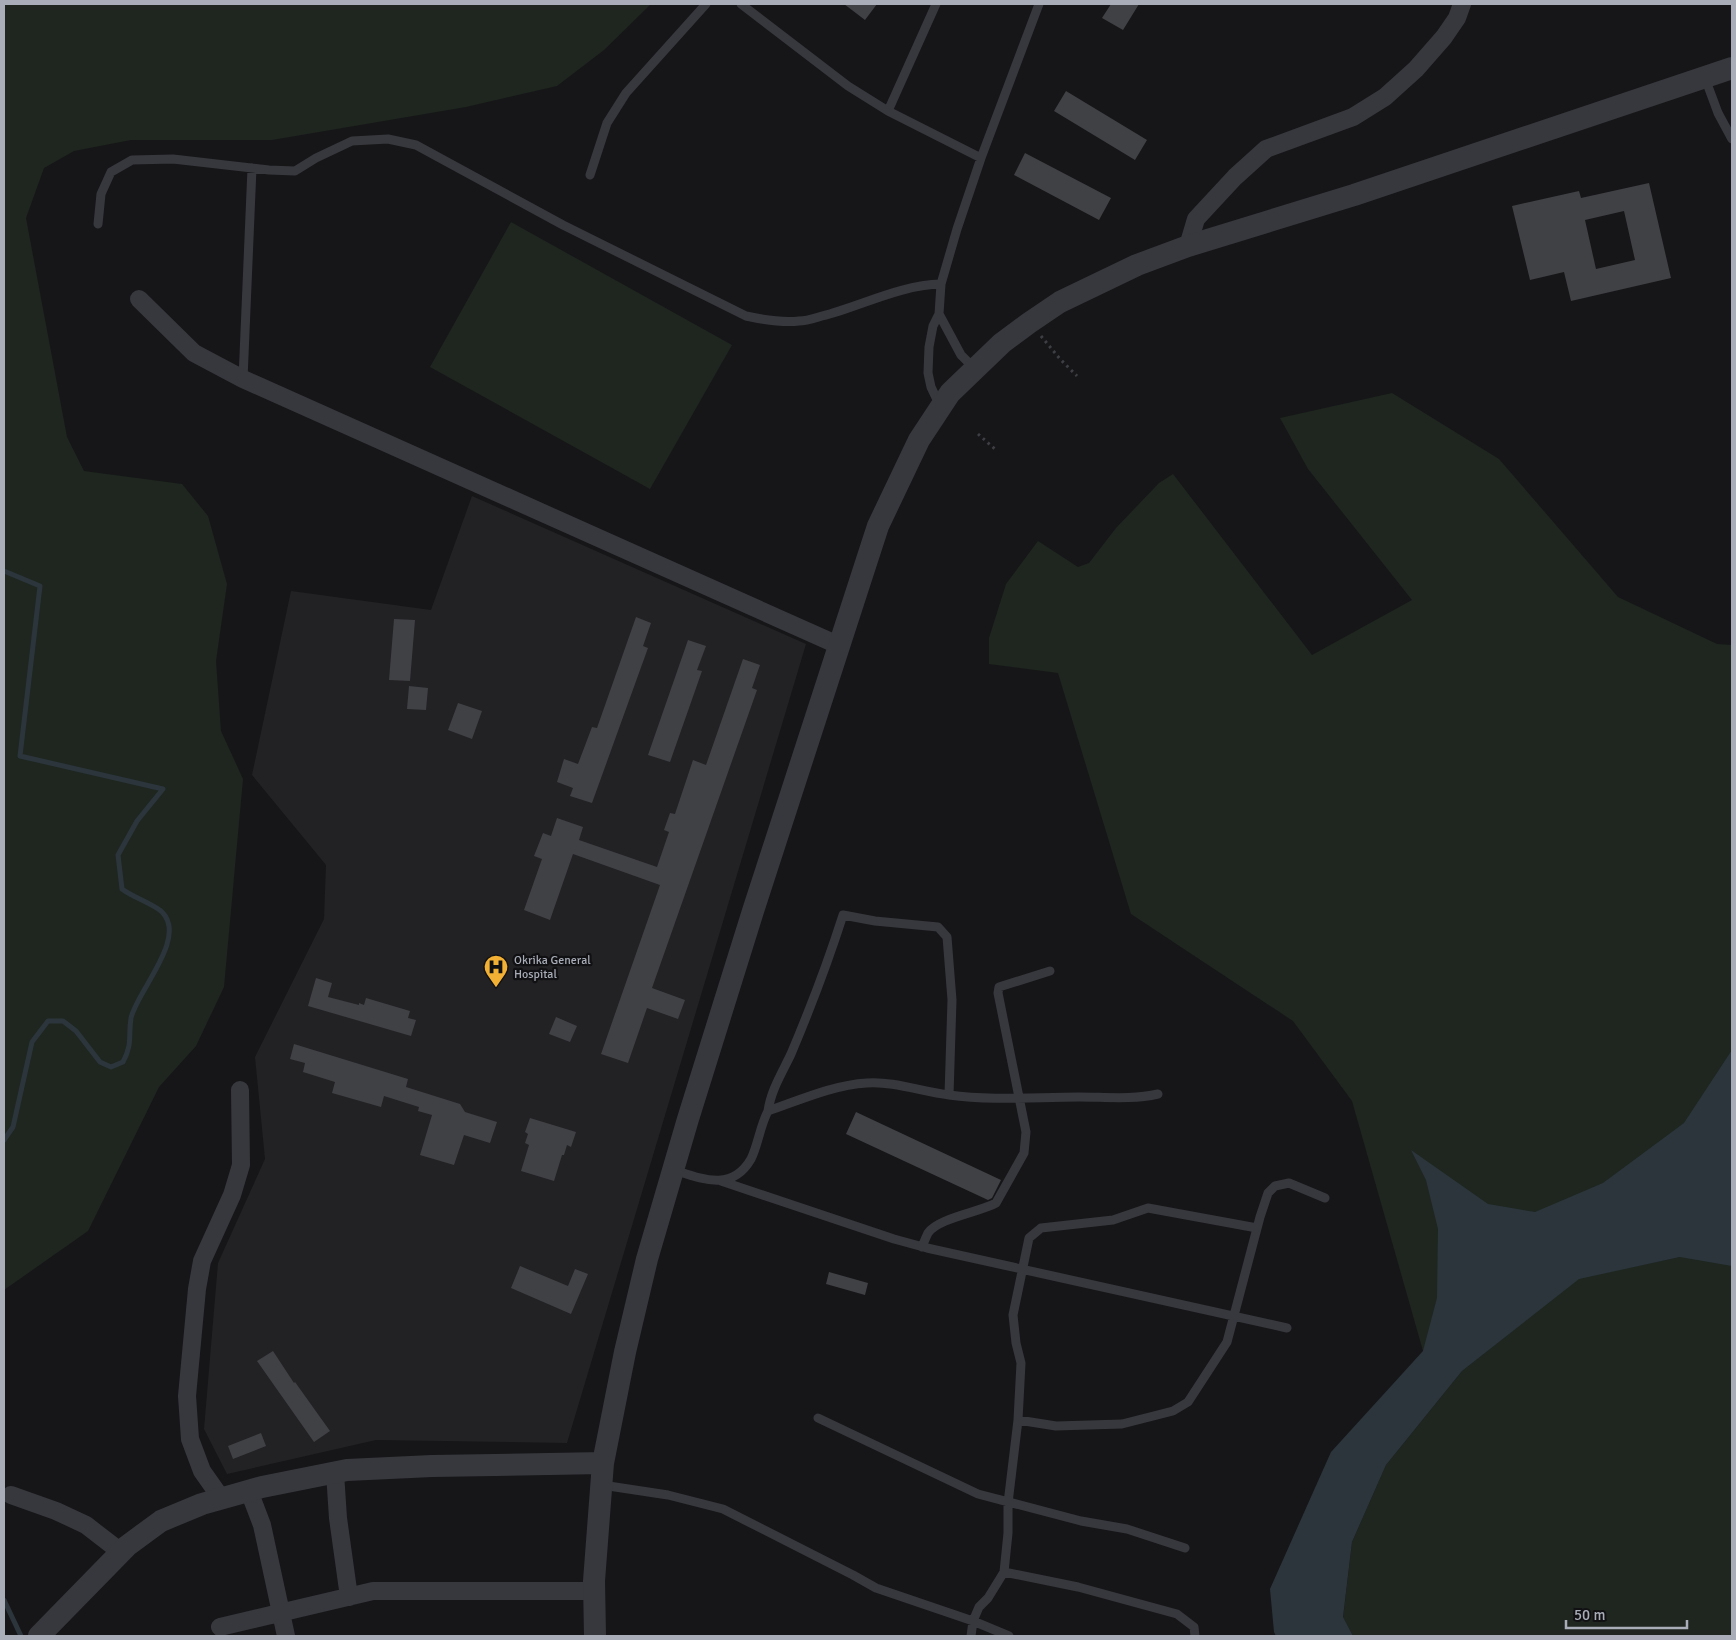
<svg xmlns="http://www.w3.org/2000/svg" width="1736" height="1640" font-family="Signika,sans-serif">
<rect width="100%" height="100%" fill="#161618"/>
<path fill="#222225" d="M472 496 806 644 567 1443 376 1440 227 1474 204 1429 218 1263 265 1159 255 1057 324 919 326 865 252 775 291 591 431 610Z"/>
<path fill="#1e261f" d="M4 4H651L604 50 557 86 466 107 272 140H131L74 151 44 168 26 218 67 437 84 471 182 484 208 516 227 584 216 661 221 731 243 779 224 987 196 1046 159 1087 88 1231 4 1290Z
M511 222 732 345 650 489 430 367Z
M1392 393 1499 459 1618 597 1717 644 1732 645V1195L1423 1351 1352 1101 1293 1021 1131 914 1058 673 989 664V638L1006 584 1038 541 1078 567 1089 563 1116 528 1159 483 1173 474 1312 655 1412 600 1308 469 1280 418Z
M1732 1237V1636H1353L1343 1618 1352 1542 1386 1465 1462 1371 1579 1278 1680 1257Z"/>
<path fill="#2c353c" d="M1732 1050V1266L1680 1257 1579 1279 1462 1371 1386 1465 1352 1542 1343 1617 1353 1636H1276L1274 1632 1270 1589 1331 1452 1423 1351 1437 1298 1438 1229 1426 1180 1411 1150 1488 1204 1535 1212 1603 1183 1684 1123Z"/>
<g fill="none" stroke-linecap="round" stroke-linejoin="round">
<path stroke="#2c353c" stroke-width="5" d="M4 571 40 586 20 756 163 789 137 821 118 855 122 889C132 897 154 904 162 912 188 938 137 991 131 1018 128 1036 133 1043 123 1062L111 1067 100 1062 76 1031 63 1021H48L32 1042 13 1127 4 1140
M4 1600 21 1636"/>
</g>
<path fill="#404145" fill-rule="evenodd" d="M844 4H877L865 20Z
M1111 4H1139L1123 30 1102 18Z
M1066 91 1147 140 1135 160 1054 111Z
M1025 153 1111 198 1099 220 1014 175Z
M1649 183 1671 278 1571 301 1564 272 1530 280 1512 206 1579 191 1581 198ZM1624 211 1635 260 1596 269 1585 220Z
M636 617 651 623 643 646 648 648 592 803 570 796 573 788 557 782 564 759 578 764 592 727 597 728Z
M394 619 415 620 410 681 389 680Z
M688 640 706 646 697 670 702 671 670 762 648 755Z
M743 659 760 665 752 688 757 690 652 988 685 1000 678 1019 647 1008 628 1063 601 1054 660 885 573 854 550 920 524 910 542 859 534 856 543 833 551 836 557 818 583 827 579 840 657 867 669 832 664 830 670 813 675 814 693 760 706 765Z
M409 686 428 688 426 710 407 709Z
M458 703 482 711 472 739 448 730Z
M316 978 332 983 328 997 359 1005V1003L364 1005 366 998 410 1011 408 1018 416 1020 411 1036 308 1006Z
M556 1017 577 1026 570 1042 549 1034Z
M294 1044 408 1079 406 1087 460 1104 465 1112 497 1122 490 1143 464 1135 454 1165 420 1155 432 1115 418 1111 419 1107 384 1096 381 1107 332 1093 335 1082 303 1072 305 1063 290 1059Z
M856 1112 1001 1180 992 1198 988 1200 846 1134Z
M530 1118 576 1132 571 1147 567 1145 564 1155H562L554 1181 521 1171 529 1145 525 1143 528 1134 525 1132Z
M520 1266 568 1286 575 1269 588 1274 571 1314 511 1288Z
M829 1272 868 1283 865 1295 826 1284Z
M273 1351 294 1383 295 1382 330 1431 314 1442 257 1361Z
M261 1433 266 1446 233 1459 228 1446Z"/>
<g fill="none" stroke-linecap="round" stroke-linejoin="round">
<path stroke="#3d3f44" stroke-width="3" stroke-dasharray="2.5 4" stroke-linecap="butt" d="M1041 336 1060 359 1077 376
M978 434 996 450"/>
<path stroke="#37383d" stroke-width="9" d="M741 4 848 86 888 111 981 158
M1705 78 1718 113 1732 139
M888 111 936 4
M590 175 607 123 626 93 706 4
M98 224 101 194 111 172 132 160 173 159 269 170 295 171 316 158 352 141 388 139 416 145 563 225 746 316C764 320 781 323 799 321 807 321 815 318 822 316 861 306 900 285 941 284
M939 314 961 355 974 368
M243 379 252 168
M940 406 931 387 928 373 929 347 933 326 939 314 941 284 957 229 981 158 1039 4
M768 1111C771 1090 782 1073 791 1054 810 1009 828 962 843 915L875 921 938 927 947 937 952 1000 949 1095
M674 1170C702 1179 732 1192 751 1159 758 1145 760 1126 768 1111 800 1100 833 1085 867 1083 893 1081 923 1092 949 1095 992 1101 1036 1097 1079 1097 1105 1097 1132 1100 1158 1094
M721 1181 894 1239 927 1248 1287 1328
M922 1247C924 1242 926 1237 928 1233 938 1218 980 1212 996 1203L1024 1153 1026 1132 998 993 999 987 1050 971
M818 1418 978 1494 1081 1521 1127 1529 1185 1548
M1018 1420 1056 1426 1122 1424 1173 1411 1188 1402 1227 1342 1260 1217 1268 1193 1275 1186 1289 1183 1325 1198
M602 1485 668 1495 723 1509 853 1575 876 1588 973 1621 1009 1636
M1004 1572 1078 1587 1177 1614 1194 1627 1195 1636
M971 1636 973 1621 979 1607 988 1598 1004 1572 1008 1533V1503L1018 1420 1021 1363 1016 1343 1013 1315 1029 1238 1041 1228 1113 1220 1148 1208 1257 1228"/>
<path stroke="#37383d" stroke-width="18" d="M1188 246 1196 219 1235 177 1266 149 1353 117 1385 97 1416 69 1444 37 1457 18 1462 4
M139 299 194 353 243 379 838 645
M335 1473 338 1518 349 1597
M249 1491 262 1525 286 1636
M11 1495 56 1511 86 1525 121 1552
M221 1498 202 1471 190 1439 187 1396 197 1289 202 1261 232 1195 241 1165 240 1090
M220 1627 373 1591H594"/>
<path stroke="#37383d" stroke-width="22" d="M39 1636 127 1546 161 1521 202 1504 262 1487 347 1470 432 1466 603 1463
M595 1636 594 1581 603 1463 625 1352 647 1259 688 1119 753 911 878 526 919 440 950 393 1002 343 1029 323 1060 302 1137 265 1188 246 1354 195 1732 68"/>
</g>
<defs>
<symbol id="hospital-pin" viewBox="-11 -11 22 30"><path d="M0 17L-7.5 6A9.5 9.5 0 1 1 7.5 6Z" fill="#f2b134" stroke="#111113"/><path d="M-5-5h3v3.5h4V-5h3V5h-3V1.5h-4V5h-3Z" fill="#111"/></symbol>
</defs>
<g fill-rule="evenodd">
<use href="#hospital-pin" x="482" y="953" width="28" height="38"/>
</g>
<g text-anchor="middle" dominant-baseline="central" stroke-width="4.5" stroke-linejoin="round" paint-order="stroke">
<g font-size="12" fill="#a8adb8" stroke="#111113" text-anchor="start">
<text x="514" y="960">Okrika General<tspan x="514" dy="14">Hospital</tspan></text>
</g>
</g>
<rect width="1736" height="1640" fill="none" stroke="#a8adb8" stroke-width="10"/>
<path d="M1566 1620v8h121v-8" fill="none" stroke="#a8adb8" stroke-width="2.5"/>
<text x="1574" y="1620" font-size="15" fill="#a8adb8" stroke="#111113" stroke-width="4" paint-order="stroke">50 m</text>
</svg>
